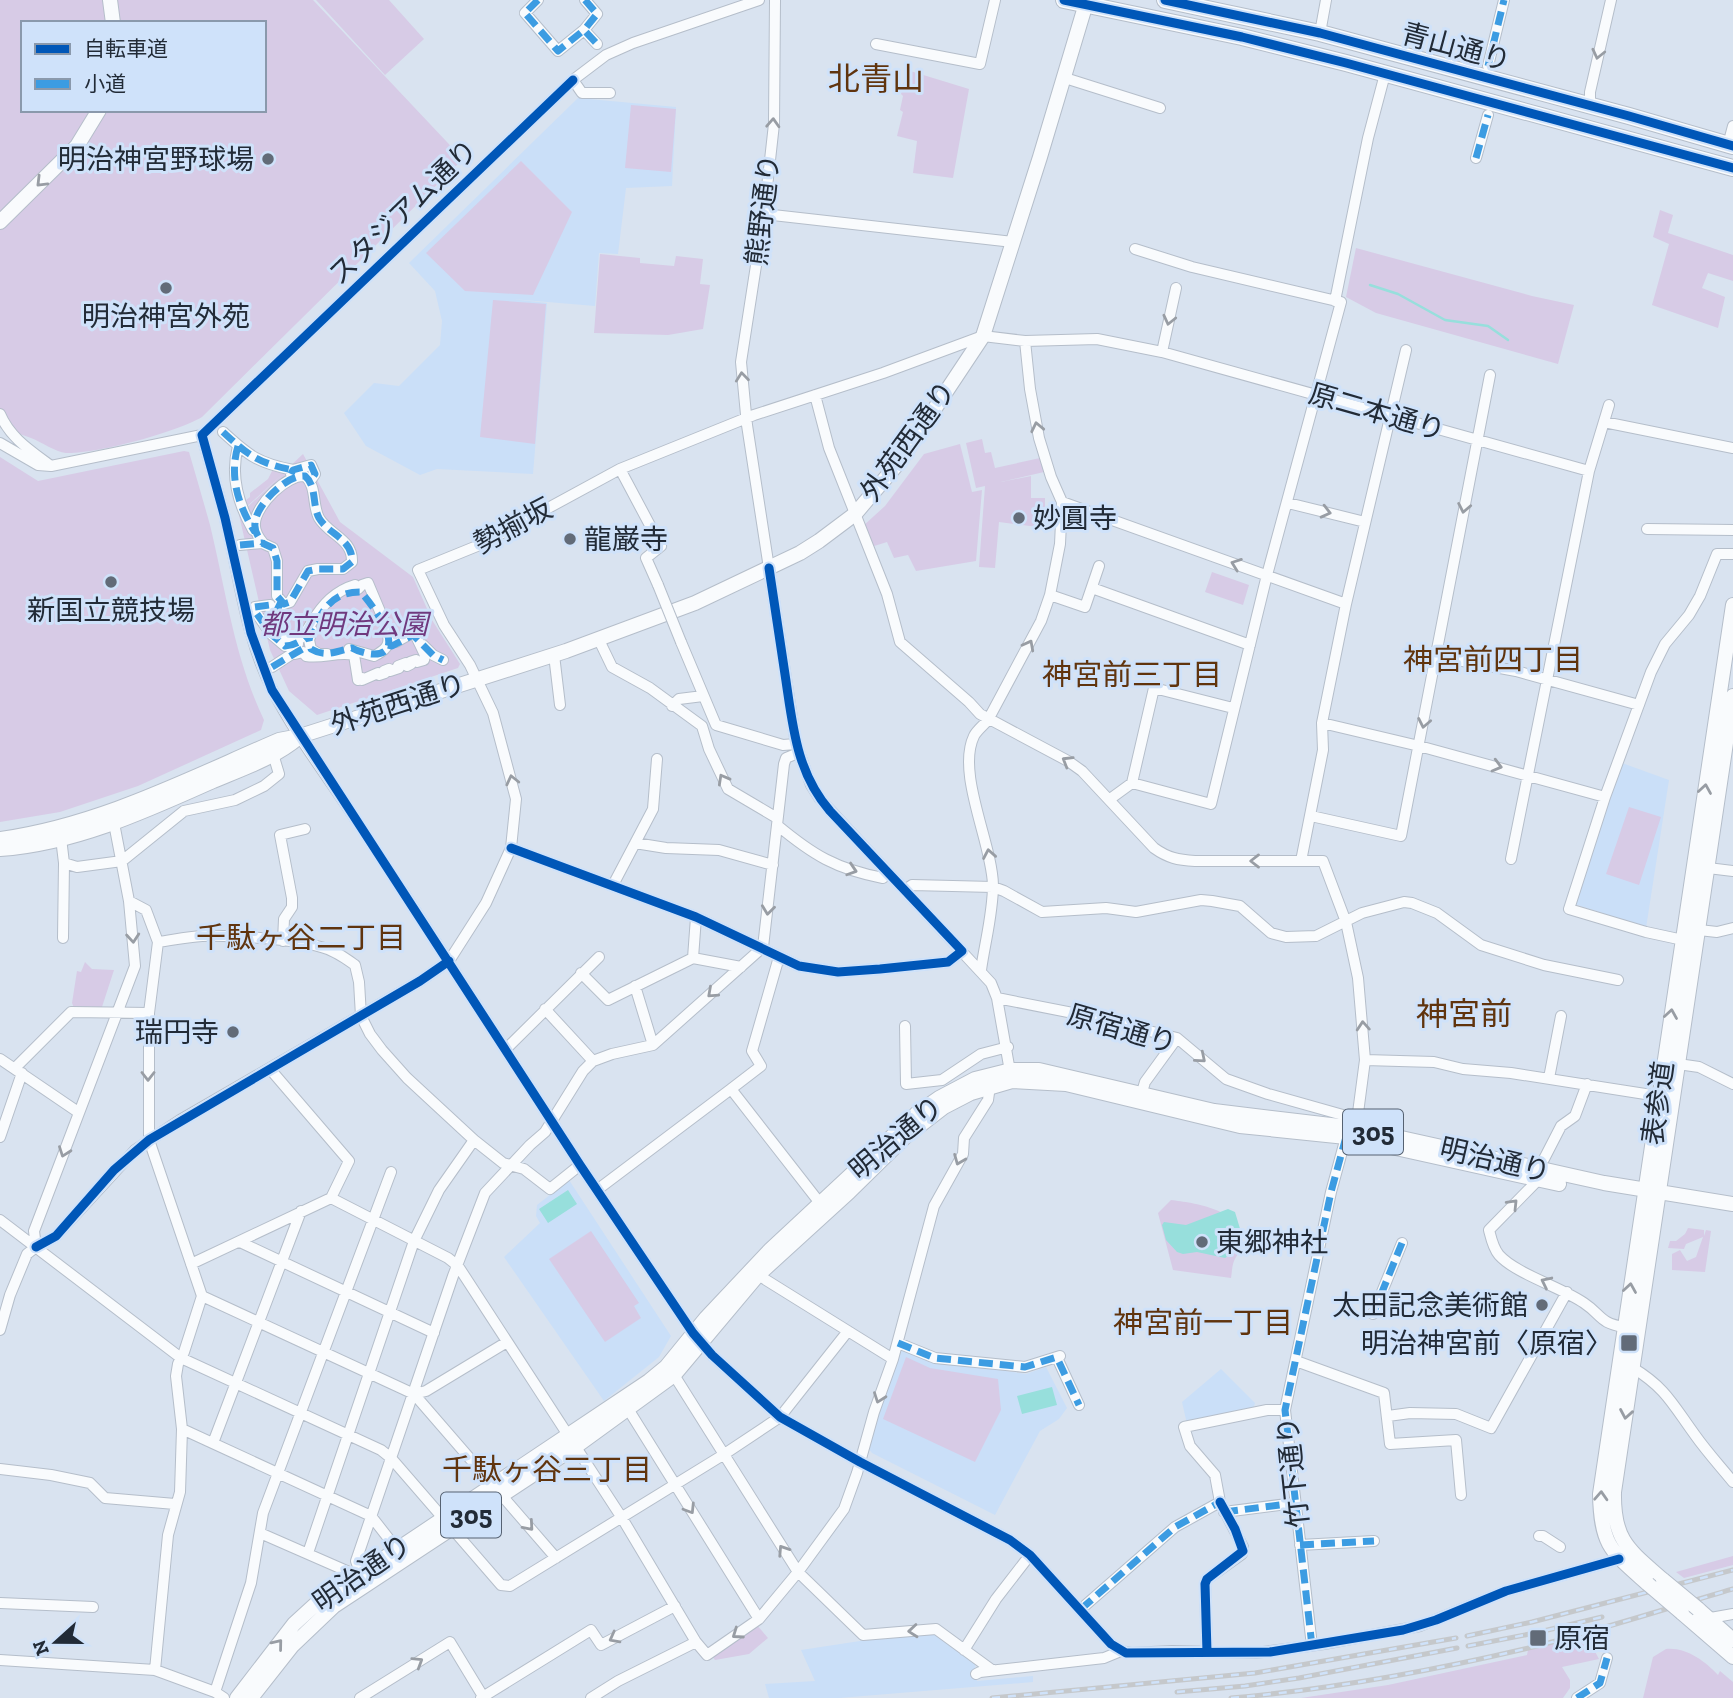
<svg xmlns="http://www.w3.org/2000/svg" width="1733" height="1698" font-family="'Zilla Slab','Noto Sans JP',serif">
<rect width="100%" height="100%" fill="#d9e3f0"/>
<path fill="#cadff8" d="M578 98 676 107 672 186 626 188 618 254 599 253 595 306 512 299 547 303 533 474 437 469 420 475 366 446 344 413 374 383 399 386 440 345 442 321 435 291 409 263Z
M1622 763 1669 780 1646 928 1575 904Z
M569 1180 671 1336 659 1357 604 1401 504 1257 540 1223 536 1216 537 1205Z
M900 1349 937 1361 1026 1374 1046 1367 1067 1408 1059 1419 1040 1431 995 1515 872 1453 868 1448Z
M1221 1369 1255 1403 1253 1410 1187 1424 1182 1402Z
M934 1634 975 1664 977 1681 1033 1676V1682L839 1698H769L765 1684 815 1681 801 1650 860 1641Z"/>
<path fill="#d7cbe6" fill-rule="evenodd" d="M0 0H313L463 159 202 417C177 432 97 454 66 453 55 452 42 442 31 438 21 434 10 431 0 427ZM23 23H264V110H23Z
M316 0H389L424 39 385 75Z
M907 70 969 89 953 178 913 173 917 141 897 136 903 112 900 110 903 96 901 94Z
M631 105 676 109 671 172 625 168Z
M521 161 572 212 533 295 465 291 426 253Z
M1660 210 1673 215 1668 233 1733 255V281L1708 273 1702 288 1725 297 1718 328 1652 305 1669 244 1653 237Z
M1356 248 1532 296 1574 305 1558 364 1376 313 1346 297Z
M600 254 640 258V263L674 266 676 256 703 259 700 284 710 285 703 329 668 335 594 333Z
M493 300 546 304 535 444 480 437Z
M982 439 985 453 991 452 995 468 1040 458 1044 472 1001 482 1031 476V498H1045V514L1056 516 1054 529 999 522 995 568 979 567 985 486 976 488 966 443Z
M960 444 972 492 982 490 976 561 916 571 908 555 894 558 887 542 871 547 863 526 885 506 924 454Z
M184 451 189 452C196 476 203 500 210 525 226 591 234 657 264 720L261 730 138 786 60 812 0 822V457L38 481Z
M303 454 340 522 413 577 432 620 460 664 458 668 317 715 289 691 270 650 239 515 285 472 244 509 240 497H245L246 500 250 497V493L268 479 273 469H287Z
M1212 572 1249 585 1243 605 1205 592Z
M1629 807 1661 817 1639 885 1606 874Z
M85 962 92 969 114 970 101 1010 74 1008 72 1003 77 971 81 972Z
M1171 1200C1195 1203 1248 1210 1241 1246 1240 1252 1236 1256 1234 1261 1232 1266 1232 1272 1231 1278L1173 1270 1158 1213Z
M1688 1228 1704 1230V1236L1706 1230 1711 1231 1705 1272 1672 1270V1254L1680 1250 1687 1261 1696 1257 1703 1237 1686 1244 1684 1249 1668 1248 1670 1241H1676L1685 1234Z
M591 1231 639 1303 634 1306 641 1318 605 1342 549 1259Z
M906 1357 930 1368 998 1379 1001 1410 975 1462 883 1419Z
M1733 1556V1565L1684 1578 1676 1572Z
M756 1624 768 1638 749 1654 715 1660 711 1655Z
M1581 1636 1592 1646 1599 1659 1562 1667 1570 1680V1688L1563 1698H1301L1388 1685 1527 1655 1528 1650Z
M1666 1649C1686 1647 1705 1661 1718 1675L1720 1671 1733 1682V1698H1643L1653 1657Z"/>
<path fill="#97dfdc" d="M568 1190 577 1204 548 1223 539 1209Z
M1228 1209 1235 1212 1241 1232 1234 1252 1225 1258 1197 1252 1183 1254 1177 1252 1166 1240 1162 1225 1164 1222 1186 1225Z
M1052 1387 1057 1405 1022 1414 1017 1396Z"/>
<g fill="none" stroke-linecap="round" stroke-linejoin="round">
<path stroke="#97dfdc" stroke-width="2.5" d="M1370 285 1398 294 1445 320 1488 326 1508 340"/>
<path stroke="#b4becb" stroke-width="10" stroke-dasharray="10 5" stroke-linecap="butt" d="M356 820 402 890"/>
<defs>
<path id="minor" d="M538 0 525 13 558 51 584 30
M585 0 597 14 584 30 597 44
M775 0 774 124 764 214 741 362 747 425 796 744 811 785 820 799 991 983 997 998 1011 1077
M1320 33 1326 0
M876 44 980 64 995 0
M1488 66 1504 0
M1065 78 1160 108
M573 80 582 93H610
M1596 107 1590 100V92L1611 0
M1728 145 1733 126
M1476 158 1488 115
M764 214 1013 242
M1335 301 1368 138 1385 74
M1162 352 1176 288
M815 395 829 448 887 594 900 642 969 702 980 714 1068 761 1082 771 1154 848C1168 858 1178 860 1195 861H1323L1346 922 1358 978 1365 1060 1356 1128 1346 1137 1331 1192 1285 1410 1312 1646
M0 414C10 438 31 451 51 466
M1604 422 1733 448
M223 432C249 456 258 463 293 470
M202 435C209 463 218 490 225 518 239 575 245 636 272 689 295 735 328 777 356 820
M0 443 38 465 51 466 202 435 573 80 606 55 633 43 759 0
M238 446C230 476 238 504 253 530
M620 469 661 546 646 558 658 585
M291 474 293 470 311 465 315 474 310 481
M1062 502 1346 604
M1288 503 1365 522
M1647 529 1733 530
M240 545 262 543 273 548 277 561V596L284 604 290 602 308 571 318 569H343L352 562C353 539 329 535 319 518 312 505 317 486 305 476 287 474 256 505 255 523 254 531 258 537 263 543
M368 583 392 640 396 642 414 632 425 655 424 660 417 662 416 660 410 662 411 664 407 666 406 663 398 666 399 668 390 671 389 669 384 671 385 673 379 675 378 673 362 680V678L358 680 354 655C338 651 323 659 306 656L303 652 295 654 292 649 293 644C303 638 306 632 312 622 323 604 335 591 355 585L358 589 362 585Z
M1092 588 1250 645
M1050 595 1085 607 1099 566
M281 602 272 620 276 628 286 638 298 636 301 632
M255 607 270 605 272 612H276
M257 614 271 634 285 646 298 644
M312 630 309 640 311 649 319 654H327
M599 640 612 667 650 688 702 726 709 749 728 789 777 818
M681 642 716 725 783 745 796 744
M423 645 433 655 443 660
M349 649 374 656C384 651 392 645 387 633
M554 655 560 705
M1436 656 1516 671 1639 705
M272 667 298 650
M672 706 679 699 703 696
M1322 723 1419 746 1605 797
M1132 783 1154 688 1233 708
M1110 799 1132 783 1211 804 1267 575 1341 302 1192 267 1135 249
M1311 816 1401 836 1490 375
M777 825C813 855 836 869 883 878L889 873
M61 838 64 863 63 938
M635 843 666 848 719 850 773 865
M511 848 696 917 799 966 838 972 880 969 948 962 962 951
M1511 859 1589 471 1609 405
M1301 861 1323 750 1322 723 1346 604 1406 350
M64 863 77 867 122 861 184 811 235 800 264 786 279 774 273 754
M1708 868 1733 871
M613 885 653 809 657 759
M402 890 580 1165 693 1333 712 1355 780 1417 860 1462 1010 1540 1030 1555 1111 1644 1121 1651 1131 1653 1172 1651 1256 1653 1324 1644 1420 1626 1506 1591 1626 1557
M905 890 912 885 993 887 1004 891 1042 912 1106 908 1136 912 1201 900 1212 901 1240 906 1271 933 1286 937 1316 936 1362 913 1404 902 1412 903 1437 913 1481 945 1544 965 1618 980
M129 901 146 910 158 942 149 1013V1140L202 1296 184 1352 178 1364 176 1376 182 1429 180 1492 168 1535 155 1670
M1699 930 1717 932 1733 928
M1683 940 1646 932 1569 909 1605 797 1651 672 1665 644 1689 615 1700 596 1717 554H1733
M283 941 284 919 292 907V898L280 835 305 829
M158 942C173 940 187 937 202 936 232 935 292 939 321 947 334 950 345 958 355 965L359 982 361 1016 370 1034 382 1050 407 1078 474 1140 503 1163 524 1169 550 1189 580 1165
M779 957 752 1051 761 1066 731 1089 823 1207
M693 958 741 967
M981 970C985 942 993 913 993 885 992 843 956 773 974 736 977 730 984 725 988 720L1041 621 1050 595 1060 544 1062 502 1051 477 1039 438 1030 389 1025 341
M581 973 608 1000 693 958 696 917
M635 986 653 1045
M997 998 1093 1017 1177 1038 1226 1079 1268 1094 1357 1119
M545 1009 593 1061
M905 1026 906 1084 942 1080 981 1054 1008 1047
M506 1049 599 957
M0 1059 78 1112
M1365 1060 1434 1062 1463 1069 1511 1073 1658 1096
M1678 1064 1699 1067 1733 1084
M15 1068 71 1012 149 1013
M270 1069 349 1161 331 1198
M1549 1078 1561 1016
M1142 1092 1145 1082 1177 1038
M0 1137 22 1073
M1536 1169 1544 1159 1561 1126 1575 1116 1587 1084
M1538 1180 1489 1230C1491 1238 1493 1248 1499 1255 1516 1274 1561 1287 1584 1303 1602 1315 1599 1323 1624 1327
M597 1190 731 1089
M0 1220 181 1358 381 1450 391 1458 501 1585 510 1586 723 1455 780 1417 848 1331
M240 1242 434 1333
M36 1247 34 1231 135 966 129 901 113 818
M191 1264 331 1198 448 1258 458 1266 622 1518 696 1642 707 1655 759 1619 798 1572 844 1509 857 1473 874 1412 893 1359 934 1206 963 1154 964 1138 988 1100 990 1086
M758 1275 893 1359
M202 1296 414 1394 556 1558
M1373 1314 1402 1243
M0 1330 10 1295 27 1254 36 1247 56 1236 135 1150 180 1120 420 981 449 961 486 903 511 848 516 799 493 713 470 665 444 625 418 570 482 544 620 469 754 415 883 373 983 336 1025 341 1097 339 1162 352 1589 471
M898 1343 935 1358 1025 1367 1060 1356
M1296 1361 1384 1393 1390 1444 1456 1440 1461 1495
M1059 1362 1079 1405
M1633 1368C1666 1388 1673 1405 1695 1435 1707 1452 1720 1466 1733 1482
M674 1375 798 1572 863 1635 936 1629 992 1670
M414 1394 426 1391 507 1342
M628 1409 759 1619
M1388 1416 1410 1413 1456 1414 1491 1428 1567 1292
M182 1429 371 1516 396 1548
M213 1443 301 1211
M0 1469 51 1475 90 1483 105 1498 175 1504
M1224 1512 1295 1503
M260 1533 356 1575
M1539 1536H1543L1560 1547
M1300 1545 1374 1541
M308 1553 414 1241 439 1190 474 1140
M360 1572 356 1561 453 1276 485 1193 530 1145 545 1132 583 1071 593 1061 612 1054 653 1045 763 947 784 764 786 758 798 753
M0 1603 93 1607
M1081 1609 1175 1527 1220 1502
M1705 1619 1733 1614
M964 1650 996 1599 1030 1555
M1207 1652 1205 1584 1207 1579 1242 1554 1243 1547 1220 1502 1215 1475 1190 1446 1184 1427 1267 1410H1285
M0 1660 155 1670 215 1692 224 1698
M976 1674 980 1672 1104 1658 1121 1651
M215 1692 251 1583 263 1513 391 1172
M360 1698 450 1642 484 1698
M481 1698 591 1630 601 1645 675 1606
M591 1698 618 1681 696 1642
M1577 1698 1600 1683 1607 1658"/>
<path id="major" d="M110 0 113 23
M0 222 77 146 99 110
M0 839C100 825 188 779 279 740L300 736 566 651 695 603 800 553 819 541 855 514 900 461 983 336 1040 157 1087 0
M0 849C74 844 146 811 213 781 242 769 274 758 298 738
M1663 1580C1629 1550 1613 1541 1614 1492L1733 696
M1648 1584C1611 1551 1601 1546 1600 1494L1733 605
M1698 1609 1733 1640
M1682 1613 1733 1657
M237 1698 294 1624 317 1603 649 1381 666 1367 706 1318 771 1249 916 1114 939 1098 975 1079 1011 1070H1039L1214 1111 1356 1128 1604 1183 1733 1204
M251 1698 292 1646 334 1606 575 1447 674 1375 758 1275 849 1192 905 1137 944 1107 971 1093 1012 1081 1066 1084 1240 1126 1346 1137 1559 1184"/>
<path id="highway" d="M1064 0 1242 37 1346 63 1733 168
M1165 0 1320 33 1629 116 1733 146"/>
</defs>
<use href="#minor" stroke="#b5beca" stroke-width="12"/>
<use href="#major" stroke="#b5beca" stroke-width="16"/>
<use href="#highway" stroke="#b5beca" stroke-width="18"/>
<use href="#minor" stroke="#f9fbfd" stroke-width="10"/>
<use href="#major" stroke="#f9fbfd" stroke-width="14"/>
<use href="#highway" stroke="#f9fbfd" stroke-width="16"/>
<defs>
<path id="rail" d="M1467 1636 1532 1622 1733 1570
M1468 1646 1535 1633 1602 1617
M1177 1692 1245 1686 1299 1678 1457 1648
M992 1698 1255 1673 1456 1638
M1231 1698C1334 1689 1437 1670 1537 1646 1603 1629 1668 1608 1733 1589"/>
</defs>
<use href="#rail" stroke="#c5c8cb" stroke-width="5"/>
<use href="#rail" stroke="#cfe2fa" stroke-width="2.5" stroke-dasharray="8" stroke-linecap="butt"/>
<defs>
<path id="minor-bridge" d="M658 585 681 642"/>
<path id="major-bridge" d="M1663 1580 1698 1609
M1648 1584 1682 1613"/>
</defs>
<use href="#minor-bridge" stroke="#b5beca" stroke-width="12" stroke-linecap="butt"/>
<use href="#major-bridge" stroke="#b5beca" stroke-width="16" stroke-linecap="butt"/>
<use href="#minor-bridge" stroke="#f9fbfd" stroke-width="10"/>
<use href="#major-bridge" stroke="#f9fbfd" stroke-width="14"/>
<path stroke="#3c9ce2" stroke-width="7" stroke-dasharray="14 7" stroke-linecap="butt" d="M538 0 525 13 558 51 584 30
M585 0 597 14 584 30 597 44
M1488 66 1504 0
M1476 158 1488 115
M223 432C249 456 258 463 293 470
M238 446C229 476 238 506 255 532
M291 474 293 470 311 465 315 474 310 481
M240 545 262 543 273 548 277 561V596L284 604 290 602 308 571 318 569H343L352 562C353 539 329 535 319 518 312 505 317 486 305 476 287 474 256 505 255 523 254 531 258 537 263 543
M281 602 272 620 276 628 283 635
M255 607 270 605 272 612H276
M257 614 271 634 285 646C323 643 313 591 361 592 371 604 384 621 388 636 394 661 364 655 352 648 336 651 326 658 311 649L309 640 312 629
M388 645 392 646 413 635 433 655 443 660
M272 667 304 648
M1373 1314 1402 1243
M898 1343 935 1358 1025 1367 1060 1356
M1059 1362 1079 1405
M1224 1512 1295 1503
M1300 1545 1374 1541
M1081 1609 1175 1527 1220 1502 1222 1507
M1312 1646 1285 1410 1331 1192 1346 1137
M1577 1698 1600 1683 1607 1658"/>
<defs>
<path id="cycleway" d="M1064 0 1242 37 1346 63 1733 168
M1165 0 1320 33 1629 116 1733 146
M573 80 202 435 225 518 251 633 272 690 580 1165 693 1333 712 1355 780 1417 860 1462 1010 1540 1030 1555 1111 1644 1126 1653 1270 1652 1403 1630 1436 1620 1506 1591 1619 1559
M511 848 696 917 799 966 838 972 880 969 948 962 962 951 830 811C797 773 793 728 786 681 780 643 775 606 769 568
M36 1247 56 1236 114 1170 149 1140 420 981 449 961
M1207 1652 1205 1584 1207 1579 1243 1551 1235 1529 1220 1502"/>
</defs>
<use href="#cycleway" stroke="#cfe2fa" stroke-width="13"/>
<use href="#cycleway" stroke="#0057b8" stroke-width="9"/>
</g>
<defs><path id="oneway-chevron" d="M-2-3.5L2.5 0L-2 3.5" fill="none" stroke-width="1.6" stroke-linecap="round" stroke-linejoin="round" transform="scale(1.75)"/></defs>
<g stroke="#989da4">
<use href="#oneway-chevron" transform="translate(1598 54) rotate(103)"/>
<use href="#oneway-chevron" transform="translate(773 123) rotate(-87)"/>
<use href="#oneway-chevron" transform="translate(41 182) rotate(135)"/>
<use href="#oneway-chevron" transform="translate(1169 320) rotate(103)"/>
<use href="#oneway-chevron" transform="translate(742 377) rotate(-96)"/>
<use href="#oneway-chevron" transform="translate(1037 427) rotate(-102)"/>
<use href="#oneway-chevron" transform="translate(1464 508) rotate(101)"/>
<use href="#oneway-chevron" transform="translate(1326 512) rotate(14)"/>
<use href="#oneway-chevron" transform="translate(1236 564) rotate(-160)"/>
<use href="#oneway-chevron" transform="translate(1029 645) rotate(-62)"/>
<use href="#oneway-chevron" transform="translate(1424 723) rotate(101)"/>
<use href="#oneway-chevron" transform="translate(1067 761) rotate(-149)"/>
<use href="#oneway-chevron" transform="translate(1497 766) rotate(15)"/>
<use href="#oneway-chevron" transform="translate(723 779) rotate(-119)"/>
<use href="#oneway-chevron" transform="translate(512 780) rotate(-103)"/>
<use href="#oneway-chevron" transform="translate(1705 789) rotate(-81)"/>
<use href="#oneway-chevron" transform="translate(989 854) rotate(-100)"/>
<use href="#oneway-chevron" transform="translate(1255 861) rotate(-180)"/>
<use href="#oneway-chevron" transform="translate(852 870) rotate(18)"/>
<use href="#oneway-chevron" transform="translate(768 910) rotate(97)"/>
<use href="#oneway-chevron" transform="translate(133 938) rotate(85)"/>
<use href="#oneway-chevron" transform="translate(712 993) rotate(138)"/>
<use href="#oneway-chevron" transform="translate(1671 1014) rotate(-81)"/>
<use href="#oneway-chevron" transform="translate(1363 1026) rotate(-94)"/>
<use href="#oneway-chevron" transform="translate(1201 1058) rotate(40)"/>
<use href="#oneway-chevron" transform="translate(148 1076) rotate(90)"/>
<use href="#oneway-chevron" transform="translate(64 1152) rotate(110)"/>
<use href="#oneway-chevron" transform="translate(959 1160) rotate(112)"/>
<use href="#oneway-chevron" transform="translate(1513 1204) rotate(-46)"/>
<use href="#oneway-chevron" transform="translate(1546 1282) rotate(-154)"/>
<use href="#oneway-chevron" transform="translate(1630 1288) rotate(-81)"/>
<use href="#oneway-chevron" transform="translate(879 1398) rotate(110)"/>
<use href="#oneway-chevron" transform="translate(1626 1414) rotate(100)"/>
<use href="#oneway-chevron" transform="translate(1601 1496) rotate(-87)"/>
<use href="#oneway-chevron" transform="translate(690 1509) rotate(58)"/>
<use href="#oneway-chevron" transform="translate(529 1526) rotate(49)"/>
<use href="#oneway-chevron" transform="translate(783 1550) rotate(-123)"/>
<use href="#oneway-chevron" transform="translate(913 1631) rotate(175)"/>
<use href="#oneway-chevron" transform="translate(737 1634) rotate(145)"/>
<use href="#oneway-chevron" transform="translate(614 1638) rotate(152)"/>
<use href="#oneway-chevron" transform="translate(278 1644) rotate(-51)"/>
<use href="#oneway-chevron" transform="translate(418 1662) rotate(-32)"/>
</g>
<g fill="#626b78" stroke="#cfe2fa" stroke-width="2.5">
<circle cx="268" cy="159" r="7"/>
<circle cx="166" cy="288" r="7"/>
<circle cx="1019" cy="518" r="7"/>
<circle cx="570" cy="539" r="7"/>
<circle cx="111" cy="582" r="7"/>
<circle cx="233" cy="1032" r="7"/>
<circle cx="1202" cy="1242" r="7"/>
<circle cx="1542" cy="1305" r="7"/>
<rect x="1620" y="1334" width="18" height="18" rx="3.5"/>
<rect x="1529" y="1629" width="18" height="18" rx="3.5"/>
</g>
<g text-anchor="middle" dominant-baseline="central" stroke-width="6" stroke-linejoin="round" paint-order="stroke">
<g fill="#cfe2fa" stroke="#566272" stroke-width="2">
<rect x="1343" y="1109.5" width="60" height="45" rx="5"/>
<rect x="441" y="1492.5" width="60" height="45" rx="5"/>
</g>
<g font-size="26" font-weight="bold" fill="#222b37">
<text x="1373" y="1132">305</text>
<text x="471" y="1515">305</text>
</g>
<g font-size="28" fill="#222b37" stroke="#cfe2fa">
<text transform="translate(1456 47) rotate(15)">青山通り</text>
<text transform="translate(763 210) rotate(-83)">熊野通り</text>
<text transform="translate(403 212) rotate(-44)">スタジアム通り</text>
<text transform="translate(1377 412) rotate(16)">原二本通り</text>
<text transform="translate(908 441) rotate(-54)">外苑西通り</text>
<text transform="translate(513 526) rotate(-28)">勢揃坂</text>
<text transform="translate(398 704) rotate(-18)">外苑西通り</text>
<text transform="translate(1122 1029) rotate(16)">原宿通り</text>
<text transform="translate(1658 1103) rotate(-82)">表参道</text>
<text transform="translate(896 1138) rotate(-40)">明治通り</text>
<text transform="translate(1495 1160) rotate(13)">明治通り</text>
<text transform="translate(1293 1472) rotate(-96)">竹下通り</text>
<text transform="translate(362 1573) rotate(-35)">明治通り</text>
</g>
<g font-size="28" fill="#222b37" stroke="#cfe2fa" text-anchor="end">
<text x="254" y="159">明治神宮野球場</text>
<text x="166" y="316" text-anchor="middle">明治神宮外苑</text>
<text x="1033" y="518" text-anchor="start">妙圓寺</text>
<text x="584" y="539" text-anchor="start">龍巌寺</text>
<text x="111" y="610" text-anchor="middle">新国立競技場</text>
<text x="219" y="1032">瑞円寺</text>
<text x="1216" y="1242" text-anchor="start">東郷神社</text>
<text x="1528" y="1305">太田記念美術館</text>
<text x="1613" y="1343">明治神宮前〈原宿〉</text>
<text x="1554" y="1638" text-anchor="start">原宿</text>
</g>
<g font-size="28" font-style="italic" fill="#70397e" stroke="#cfe2fa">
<text x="344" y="624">都立明治公園</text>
</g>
<g font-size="30" fill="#60340e" stroke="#cfe2fa">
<text x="1493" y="660">神宮前四丁目</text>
<text x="1132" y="675">神宮前三丁目</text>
<text x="301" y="938">千駄ヶ谷二丁目</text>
<text x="1203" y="1323">神宮前一丁目</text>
<text x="547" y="1470">千駄ヶ谷三丁目</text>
</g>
<g font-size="32" fill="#60340e" stroke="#cfe2fa">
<text x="876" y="79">北青山</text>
<text x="1464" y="1014">神宮前</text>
</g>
</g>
<rect x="21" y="21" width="245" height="91" fill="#cfe2fa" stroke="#8a99ac" stroke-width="2"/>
<rect x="35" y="44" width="35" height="10" fill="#0057b8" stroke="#8a99ac" stroke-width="2"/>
<text x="84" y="56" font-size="21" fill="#222b37">自転車道</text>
<rect x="35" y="79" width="35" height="10" fill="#3c9ce2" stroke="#8a99ac" stroke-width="2"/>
<text x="84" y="91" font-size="21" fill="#222b37">小道</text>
<g transform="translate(56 1642) rotate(249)" stroke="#cfe2fa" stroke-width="5" paint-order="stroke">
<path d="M0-5L12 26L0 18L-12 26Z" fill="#222b37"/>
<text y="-10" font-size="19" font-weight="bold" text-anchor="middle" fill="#222b37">N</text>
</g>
</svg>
